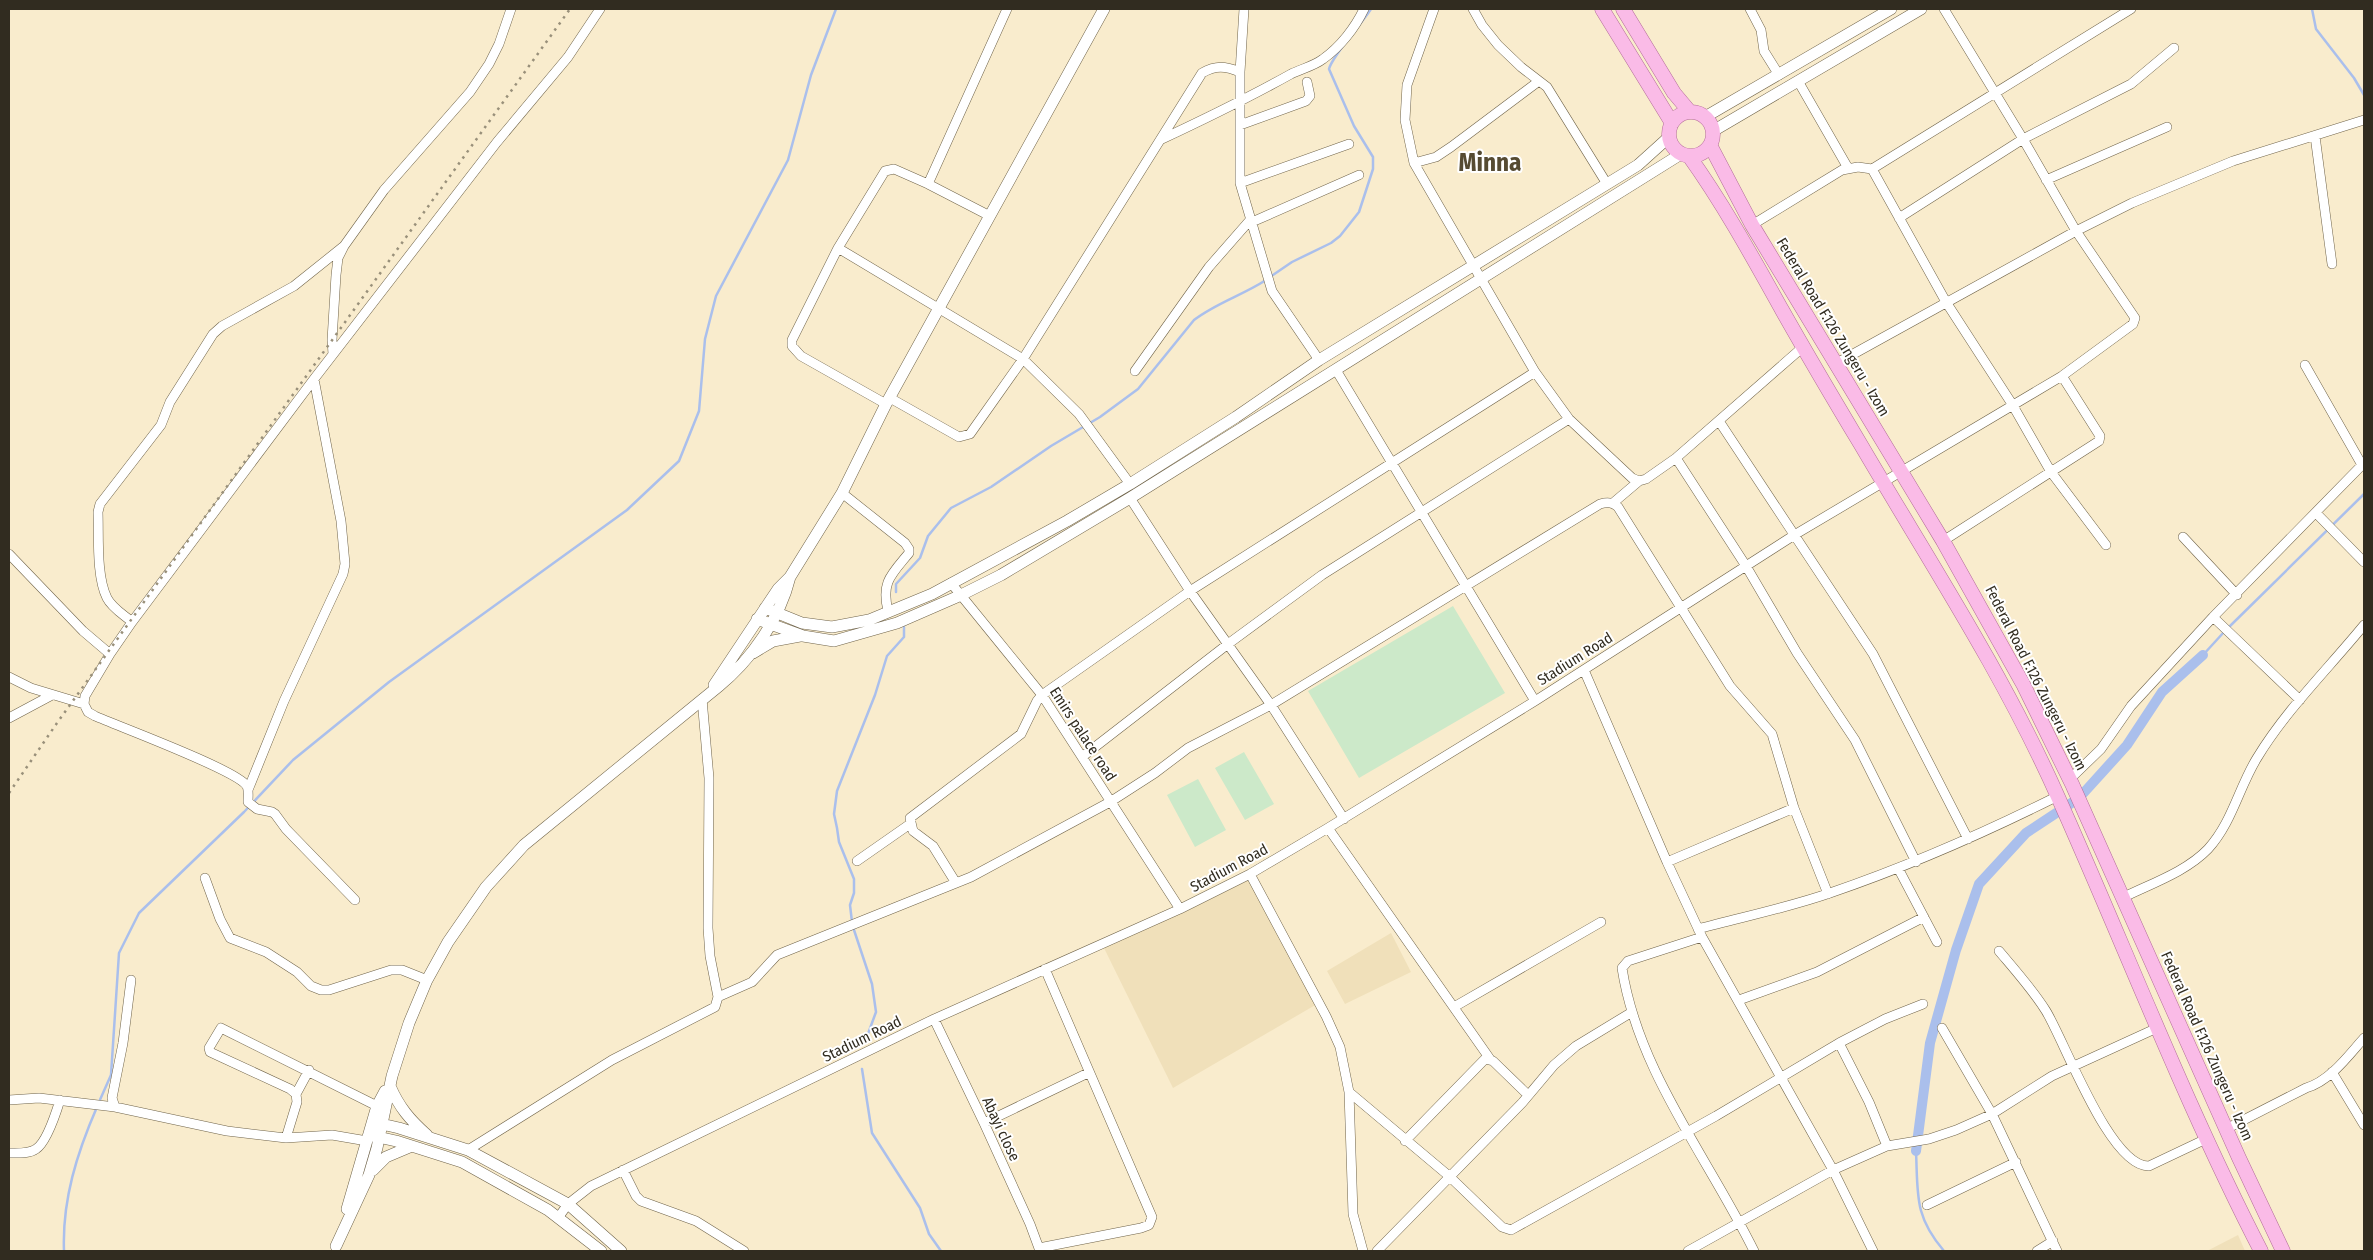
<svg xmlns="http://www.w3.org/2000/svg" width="2373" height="1260" font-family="'Fira Sans Condensed',sans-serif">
<rect width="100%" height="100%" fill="#f9eccd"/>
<path fill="#f0e0ba" d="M1250 878 1317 1004 1173 1088 1103 946Z
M1391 933 1411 972 1345 1004 1327 971Z
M2238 1235 2245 1251H2207Z"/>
<path fill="#cce9c9" d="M1453 606 1505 693 1359 778 1308 691Z
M1244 752 1274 804 1245 820 1215 768Z
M1198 779 1226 830 1195 847 1167 795Z"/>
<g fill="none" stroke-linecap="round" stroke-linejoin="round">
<path stroke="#aabfec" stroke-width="2.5" d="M2312 9 2316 29 2354 78 2364 95
M1270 277 1292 262 1331 243 1340 236 1359 212 1373 169V157L1354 126 1329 69C1332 56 1362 23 1371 9
M896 592V584L920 558 928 536 951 508 991 487 1051 446 1100 417 1138 389 1194 320C1216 303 1243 295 1266 280
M2228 628 2364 494
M2203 655 2224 632
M852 922 850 905 854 893V879L839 842 837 828 834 814 837 791 875 695 887 656 904 637V627
M853 927 872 984 876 1012 865 1042
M862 1069 872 1133 920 1208 929 1234 941 1251
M99 1102 111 1075 119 953 139 913 244 812 293 760 389 682 627 510 679 461 699 411 705 339 716 296 788 160 811 75 836 9
M1916 1151C1918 1195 1914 1216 1944 1251
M64 1251C62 1200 77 1153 97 1107"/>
<path stroke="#aabfec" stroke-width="10" d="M1916 1151 1930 1043 1956 950 1979 884 2026 833 2079 798 2127 745 2162 692 2203 655"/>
<defs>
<path id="street" d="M1244 9 1240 72V183L1272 291 1319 360
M1434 9 1407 85 1405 120 1414 163 1535 372 1569 419 1632 478 1639 481 1646 479 1676 458 1803 347
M1473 9 1482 25 1498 45 1521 67 1547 87 1607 184
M1750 9 1761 30 1764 51 1779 75
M1798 81 1848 168
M1240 125 1306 101 1310 96 1307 82
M2315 136 2332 264
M1160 140C1205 119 1248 98 1291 74 1301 69 1314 66 1323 59 1340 47 1355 28 1364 9
M1414 163 1436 157 1451 147 1539 81
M1872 169 1946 302 2012 404 2051 472 2106 545
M2046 180 2167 127
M1240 183 1349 144
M928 184 894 169 885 171 838 248 1023 359 1079 414 1130 484
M990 216 928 184 1007 9
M1899 218 2023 139 2131 84 2174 48
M1252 222 1359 175
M1752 225 1842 170 1858 167 1872 169 2131 9
M838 248 792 340V346L801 356 886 404
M333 354 332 340 336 275 338 258 344 246 384 190 470 92 489 64 499 44 511 9
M1837 363 2076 231 2132 203 2233 161 2364 120
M2305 365 2362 465
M1336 370 1535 701
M1135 371 1209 267 1251 219
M890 398 959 437 970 434 1023 359 1202 73C1216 65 1225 66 1240 72
M1719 421 1873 654 1968 839
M1676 458 1746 566 1797 653 1855 740 1916 862
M842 493 905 543 909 549V553C891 575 881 582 888 611
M1130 498 1190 591 1271 705 1344 819
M1613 503 1639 481
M2316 513 2364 562
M2183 537 2237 595
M1943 541 2099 441 2100 436 2062 376
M9 554 83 631 110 654
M951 583 1042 695 1180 909
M2213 617 2300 700
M132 622C124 615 112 608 107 598 96 576 99 536 98 512L100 504 161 425 170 402 213 334 222 326 294 286 344 246
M1584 670 1667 862 1702 937 1833 1170 1873 1251
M9 677 31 688 84 704
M9 718 52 695
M1082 757 1228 644 1322 575 1569 419
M2070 779 2101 749 2131 706 2213 617 2364 463
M248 790 284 701 343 574 345 564 341 521 314 379
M1328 828 1490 1059
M857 861 910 824
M1667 862 1794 808
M1898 868 1937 942
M1250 874 1326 1016 1340 1047 1349 1092 1353 1214 1363 1251
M205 878 220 919 230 938 266 952 297 972 311 986 321 990H329L391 970H402L427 980
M956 883 933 846 913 831 910 818 1021 734 1037 701 1042 695 1190 591 1535 372
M2122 898C2150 884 2186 872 2208 849 2232 823 2239 787 2257 758 2286 710 2328 669 2364 625
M355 900 286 829 275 814 272 812 257 809 248 802C248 797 249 790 247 786 237 770 120 727 95 716L88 712 84 704 85 696 110 654 132 622 314 379 497 142 568 57 600 9
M1698 929C1742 917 1787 908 1830 893 1909 866 1984 833 2058 796
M1702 937 1628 961 1622 968C1638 1072 1709 1159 1754 1251
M1999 951C2015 970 2033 990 2046 1011 2065 1042 2110 1167 2149 1166L2206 1139
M131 980 123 1043 112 1098 115 1107 227 1131 286 1138 332 1135 367 1141
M718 997 752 982 777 955 971 877 1110 802 1155 773 1188 748 1271 705 1600 504C1607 502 1612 502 1618 507L1730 686 1772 734 1794 808 1828 894
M1739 1000 1817 972 1924 917
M1454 1007 1601 922
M934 1019 984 1123 1030 1224 1040 1251
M1942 1028 1992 1114 2057 1251
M1839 1043 1869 1102 1887 1146
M2332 1072 2364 1125
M1349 1092 1449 1176 1502 1227 1511 1230 1716 1116 1839 1043 1885 1019 1923 1004
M296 1094 309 1070
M9 1100 39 1098 115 1107
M984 1123 1088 1073
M2226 1129 2306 1088C2330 1081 2348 1056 2364 1038
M286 1138 297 1102 296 1094 290 1089 210 1052 209 1048 221 1028 377 1106
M1405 1141 1485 1059 1493 1061 1528 1095
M468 1150 612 1060 715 1007 718 997 710 956 708 928 709 778 702 699
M9 1153C17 1153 29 1154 36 1149 47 1142 56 1113 60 1100
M623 1170 636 1196 641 1201 696 1221 744 1251
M1927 1205 2016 1162
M558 1218 568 1204 591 1186 934 1019 1180 909 1250 874 1328 828 1535 701 1796 534 2062 376 2133 324 2135 318 2076 231 2023 139 1944 9
M1039 1248 1141 1228 1149 1225 1152 1217 1045 969
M1377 1251 1522 1103 1554 1065 1576 1046 1632 1012
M1688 1251 1833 1170 1887 1146 1929 1139 1956 1130 1992 1114 2052 1076 2157 1028
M2037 1251 2053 1241"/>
<path id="secondary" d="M1705 117 1891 9
M1713 131 1921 9
M765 608 802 623 832 627 869 620 932 594 1067 521 1130 484 1236 417 1319 360 1638 165 1669 137
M757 619 803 636 834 641 897 623 959 596 1001 575 1130 498 1681 154
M753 653 773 641 800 636
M714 685 778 589 790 577 842 493 886 404 1104 9
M390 1086C399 1107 410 1120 427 1135
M373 1122 399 1128 468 1150 568 1204 621 1251
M369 1135 396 1141 462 1162 548 1210 601 1251
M373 1170 386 1157 412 1146
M347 1209 377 1106 385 1091
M336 1246 369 1175 377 1148 392 1076 409 1023 427 980 448 942 486 887 524 845 719 686C752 659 780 618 790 577"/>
<path id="primary" d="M1602 9 1672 123
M1623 9 1674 93 1690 112
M1669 134a22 22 0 1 1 44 0a22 22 0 1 1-44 0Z
M1710 145 1752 225 1943 541 2023 684 2072 784 2239 1158 2283 1251
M1689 156C1724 205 1753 258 1782 310 1808 356 1834 400 1861 445 1929 561 2003 673 2058 797 2126 949 2185 1104 2261 1251"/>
</defs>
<use href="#street" stroke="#70644a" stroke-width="10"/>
<use href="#secondary" stroke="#70644a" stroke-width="12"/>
<use href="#primary" stroke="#b26c97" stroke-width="15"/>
<use href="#street" stroke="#fff" stroke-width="9"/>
<use href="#secondary" stroke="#fff" stroke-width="11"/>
<use href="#primary" stroke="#fabbe7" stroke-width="14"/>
<path stroke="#99907a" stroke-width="2.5" stroke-dasharray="2.5 5" stroke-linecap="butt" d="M9 793 57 723 570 9"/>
</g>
<g text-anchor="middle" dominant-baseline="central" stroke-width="4" stroke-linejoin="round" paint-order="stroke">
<g font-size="15" fill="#312c20" stroke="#fff">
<text transform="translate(1833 327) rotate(59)">Federal Road F.126 Zungeru - Izom</text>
<text transform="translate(1575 659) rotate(-32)">Stadium Road</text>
<text transform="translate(2036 678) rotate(63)">Federal Road F.126 Zungeru - Izom</text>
<text transform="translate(1083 734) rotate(57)">Emirs palace road</text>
<text transform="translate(1229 868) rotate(-28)">Stadium Road</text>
<text transform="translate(862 1039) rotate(-26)">Stadium Road</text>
<text transform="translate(2207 1046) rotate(66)">Federal Road F.126 Zungeru - Izom</text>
<text transform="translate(1001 1129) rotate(65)">Abayi close</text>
</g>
<g font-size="25" font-weight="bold" fill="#564b32" stroke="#fff">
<text x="1490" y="163">Minna</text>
</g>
</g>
<rect width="2373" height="1260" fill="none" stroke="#312c20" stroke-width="20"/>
</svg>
